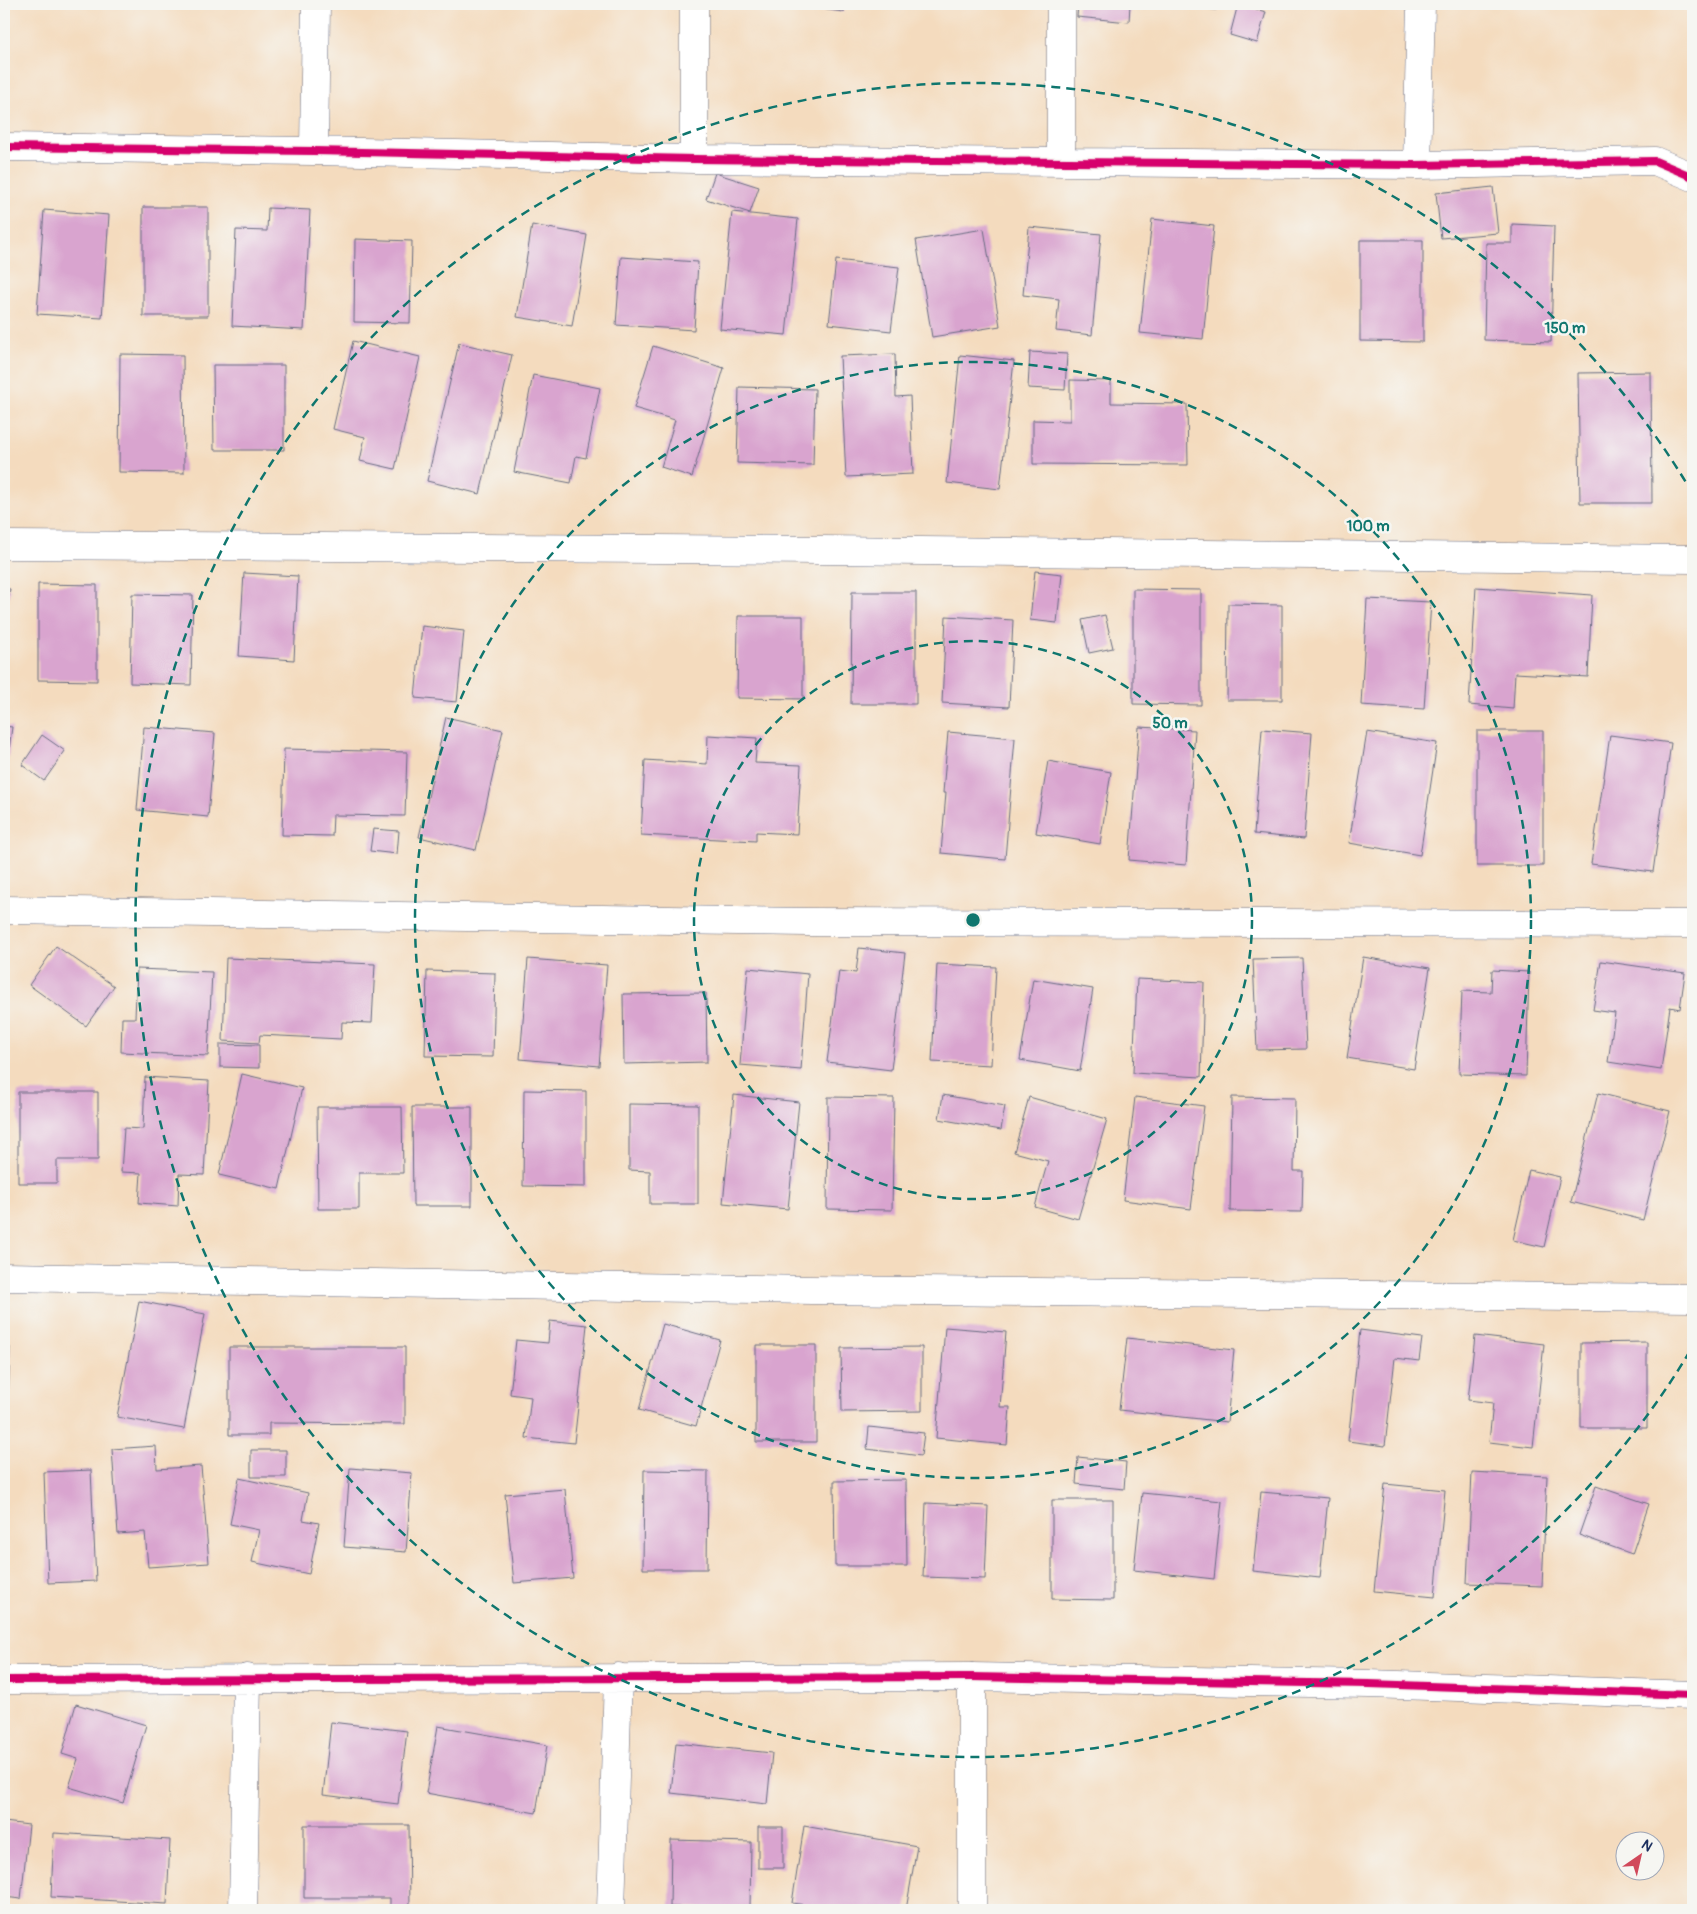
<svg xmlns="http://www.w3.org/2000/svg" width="1697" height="1914" font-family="Pangolin,sans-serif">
<rect width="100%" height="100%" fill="#f6f6f2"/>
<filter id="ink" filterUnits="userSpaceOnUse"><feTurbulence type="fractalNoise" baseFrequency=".02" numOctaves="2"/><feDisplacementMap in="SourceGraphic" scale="10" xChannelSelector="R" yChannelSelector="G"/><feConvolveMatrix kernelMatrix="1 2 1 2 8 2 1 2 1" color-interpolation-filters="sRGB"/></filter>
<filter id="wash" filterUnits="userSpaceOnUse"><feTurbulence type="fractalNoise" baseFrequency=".0096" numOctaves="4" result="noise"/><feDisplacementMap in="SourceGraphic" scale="20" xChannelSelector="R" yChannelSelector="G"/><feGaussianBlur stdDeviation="1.12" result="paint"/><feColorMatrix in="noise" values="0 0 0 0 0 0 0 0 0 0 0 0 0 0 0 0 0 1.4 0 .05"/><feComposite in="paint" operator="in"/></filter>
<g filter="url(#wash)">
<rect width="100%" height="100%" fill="#f4dbbe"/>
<g id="blocks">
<path fill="#d9a4cf" d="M781 4H845L844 12Z
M1078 4H1130L1129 22 1077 17Z
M1165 4H1216V10L1165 6Z
M1238 4 1266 12 1257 43 1230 35Z
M715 173 759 187 750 213 706 199Z
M1493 187 1498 233 1441 238 1436 193Z
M143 207H208V316H143Z
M268 208 310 210 304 330 232 326 236 230 267 231Z
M4 209H9L5 251H4Z
M44 210 109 215 102 318 37 314Z
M732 212 798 219 786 335 720 329Z
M1152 219 1214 226 1203 339 1140 333Z
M1512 224 1554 226 1551 342 1484 340 1486 243H1512Z
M532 225 587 235 572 326 517 317Z
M1029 227 1101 234 1092 335 1056 331 1059 299 1023 295Z
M984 229 1000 326 932 337 916 240Z
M355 239 412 241 410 323 354 322Z
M1360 240H1423V342L1360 341Z
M621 257 698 262 694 330 616 325Z
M836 260 899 267 891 331 829 324Z
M353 341 420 357 395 469 360 461 365 437 333 429Z
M459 343 512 355 480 494 427 481Z
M653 346 724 368 692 477 661 467 675 420 634 408Z
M1030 352 1067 354 1065 390 1028 388Z
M120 354 183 355 184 473 119 472Z
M895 354 896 397 910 396 913 474 846 477 840 356Z
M960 355 1014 361 1000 489 947 483Z
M213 365H284V450H214Z
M1651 372 1652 503H1580L1578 373Z
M533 375 600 388 586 458 576 456 571 483 514 472Z
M1070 380 1111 381V403L1187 404 1188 465 1033 464V420L1070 421Z
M739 387 815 389 813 465 737 463Z
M1035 571 1062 574 1057 623 1030 620Z
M244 573 298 576 294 660 239 656Z
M38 584 97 585V681L38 680Z
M1476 587 1592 595 1588 677 1515 673 1513 709 1469 705Z
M4 588 10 589 5 616H4Z
M1133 589 1201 590V705L1133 704Z
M852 592H916V704H851Z
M132 594 193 595 191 685 130 683Z
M1367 599 1431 602 1424 709 1361 705Z
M1228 604 1282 605V700H1227Z
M1105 615 1113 648 1089 653 1082 620Z
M738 616H803V699L737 698Z
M946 616 1013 620 1009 707 942 703Z
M422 626 464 631 457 702 415 698Z
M446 717 503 730 476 850 419 837Z
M4 726 12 727 5 780H4Z
M144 727 215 733 208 817 137 810Z
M1139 727 1195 730 1186 865 1129 860Z
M1262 729 1312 733 1304 839 1254 834Z
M1477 731H1543V866H1477Z
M948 732 1015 738 1005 859 941 853 946 793H943Z
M1367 732 1437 743 1420 855 1349 843Z
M42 735 65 751 44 781 22 765Z
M708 735 757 738 755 763 801 765 797 834 756 832V841L641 835 645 760 707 764Z
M1610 735 1671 743 1653 872 1591 864Z
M284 749 407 752 405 816 333 815 332 836 282 835Z
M1048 761 1111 772 1100 844 1036 833Z
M373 829 399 831 397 854 370 851Z
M56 946 114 986 86 1026 29 985Z
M859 948 905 953 891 1070 827 1062 839 971 856 973Z
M1363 957 1430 968 1414 1069 1347 1058Z
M226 958 375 964 372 1023 342 1022 341 1039 260 1035 259 1043 223 1041Z
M1302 958 1306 1049 1257 1050 1253 959Z
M528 959 607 965 599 1066 520 1059Z
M1601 961 1685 973 1680 1009 1670 1007 1661 1070 1608 1062 1615 1013 1593 1010Z
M937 964 996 967 991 1065 932 1062Z
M748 968 808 974 801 1070 740 1065Z
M137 969 212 972 208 1056 121 1052 122 1018H135Z
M1492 970 1529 972 1526 1076 1459 1074 1462 991 1491 992Z
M427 971 495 973 493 1057 425 1056Z
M1033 979 1093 989 1080 1071 1020 1060Z
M1137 979 1204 982 1201 1077 1133 1073Z
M706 993 707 1062 624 1064 623 994Z
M220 1044 259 1045V1068L220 1067Z
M242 1074 302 1088 279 1189 219 1175Z
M145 1077 209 1081 204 1175 179 1174 178 1206 139 1203 141 1173 121 1172 124 1128 143 1129Z
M524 1090 586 1091V1187L523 1186Z
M18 1092H98V1160H57V1183H18Z
M1598 1093 1670 1111 1643 1220 1571 1202Z
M734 1095 799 1102 788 1209 723 1203Z
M943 1095 1005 1106 1001 1130 939 1119Z
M828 1097 894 1098 892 1210 827 1209Z
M1029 1097 1107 1119 1078 1219 1035 1207 1048 1161 1014 1152Z
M1135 1097 1204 1106 1191 1209 1123 1200Z
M1232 1097 1295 1098 1294 1171H1303L1302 1212 1230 1211Z
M629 1104 698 1105V1204H650V1171L629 1170Z
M317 1107H402L403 1173H359V1209H318Z
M412 1107H472V1206H413Z
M1529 1170 1560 1177 1544 1247 1513 1240Z
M139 1301 205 1314 184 1429 117 1417Z
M550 1321 587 1325 574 1443 526 1438 531 1397 510 1394 516 1340 548 1343Z
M663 1324 720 1340 696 1426 639 1410Z
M945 1327 1006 1332 1000 1407H1010L1007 1445 936 1438Z
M1360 1330 1422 1338 1419 1361 1395 1358 1385 1446 1348 1441Z
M1475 1336 1544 1344 1533 1447 1489 1442 1493 1403 1468 1400Z
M1127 1338 1234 1350 1227 1422 1119 1410Z
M1647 1342V1428H1581V1343Z
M756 1345H816V1442H756Z
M4 1347H10L7 1432H4Z
M229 1347H405V1424L269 1423V1435H229Z
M922 1347V1411L842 1412 841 1348Z
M869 1427 924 1433 921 1456 867 1449Z
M156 1446 157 1469 201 1466 209 1563 148 1567 145 1532 118 1534 112 1449Z
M251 1450H286V1477H251Z
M1078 1457 1126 1462 1124 1489 1076 1484Z
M350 1468 412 1473 406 1552 344 1547Z
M91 1470 96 1581 48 1583 44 1472Z
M644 1470 708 1471 707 1569H643Z
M1472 1472 1547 1476 1542 1586 1467 1583Z
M239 1478 308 1493 303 1520 319 1523 309 1574 252 1562 259 1530 230 1524Z
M906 1480 907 1566H835L834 1481Z
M1385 1484 1445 1490 1435 1597 1374 1591Z
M1596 1486 1649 1504 1632 1554 1579 1535Z
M565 1489 573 1578 514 1583 505 1494Z
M1261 1492 1328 1498 1320 1578 1253 1571Z
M1142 1493 1222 1501 1214 1579 1134 1570Z
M1052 1500H1113V1600L1052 1599Z
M926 1503 988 1506 985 1579 923 1577Z
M76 1704 146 1725 123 1803 69 1787 78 1759 62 1754Z
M331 1722 407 1731 398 1804 323 1795Z
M438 1726 547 1745 536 1813 426 1793Z
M676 1743 772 1753 767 1804 671 1793Z
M4 1822 29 1825 21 1899 4 1897Z
M304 1825H409L410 1910H390V1898H304Z
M804 1826 917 1846 906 1910H838L792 1903Z
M758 1827H783V1868H758Z
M54 1833 170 1840 167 1904 51 1897Z
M671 1840 751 1842 750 1909 670 1907Z"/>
</g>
</g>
<g filter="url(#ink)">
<use href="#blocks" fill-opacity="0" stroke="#676b80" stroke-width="1"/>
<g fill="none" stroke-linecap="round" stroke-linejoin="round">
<defs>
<path id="minor" d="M1061 4V162
M4 147 314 151 694 159 1417 165 1655 161 1693 177
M314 151 316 4
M694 159V4
M1417 165 1421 4
M4 545 820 550 1693 559
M4 910 807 922 1693 924
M4 1277 811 1290 1693 1298
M972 1677V1910
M4 1680 972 1677 1369 1684 1693 1695
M243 1910 247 1678
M611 1910 618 1677"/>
</defs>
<use href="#minor" stroke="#676b80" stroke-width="29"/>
<use href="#minor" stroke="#fff" stroke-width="28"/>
<defs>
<path id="cycleway" d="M4 147 314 151 694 159 1417 165 1655 161 1693 177
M4 1680 972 1677 1369 1684 1693 1695"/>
</defs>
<use href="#cycleway" stroke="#f6f6f2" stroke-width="11"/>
<use href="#cycleway" stroke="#d6006c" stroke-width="8"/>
</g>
</g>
<g fill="none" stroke="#0f766e" stroke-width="2.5" stroke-dasharray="9 6">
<circle cx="973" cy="920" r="279"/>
<circle cx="973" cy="920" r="558"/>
<path d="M1690 1351A837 837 0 1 1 1690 489"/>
</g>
<circle cx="973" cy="920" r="8" fill="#0f766e" stroke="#f6f6f2" stroke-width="2.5"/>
<g font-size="15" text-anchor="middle" font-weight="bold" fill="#0f766e" stroke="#f6f6f2" stroke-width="5" stroke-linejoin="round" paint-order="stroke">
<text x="1565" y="333">150 m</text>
<text x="1368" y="531">100 m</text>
<text x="1170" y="728">50 m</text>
</g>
<rect width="1697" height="1914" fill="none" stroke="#f6f6f2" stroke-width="20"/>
<g transform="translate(1640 1856) rotate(34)"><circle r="24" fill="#f6f6f2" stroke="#9ea6b7"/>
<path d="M0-4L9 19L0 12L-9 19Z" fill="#d1495b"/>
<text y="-8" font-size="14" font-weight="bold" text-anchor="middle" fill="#1b2f5e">N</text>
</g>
</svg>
